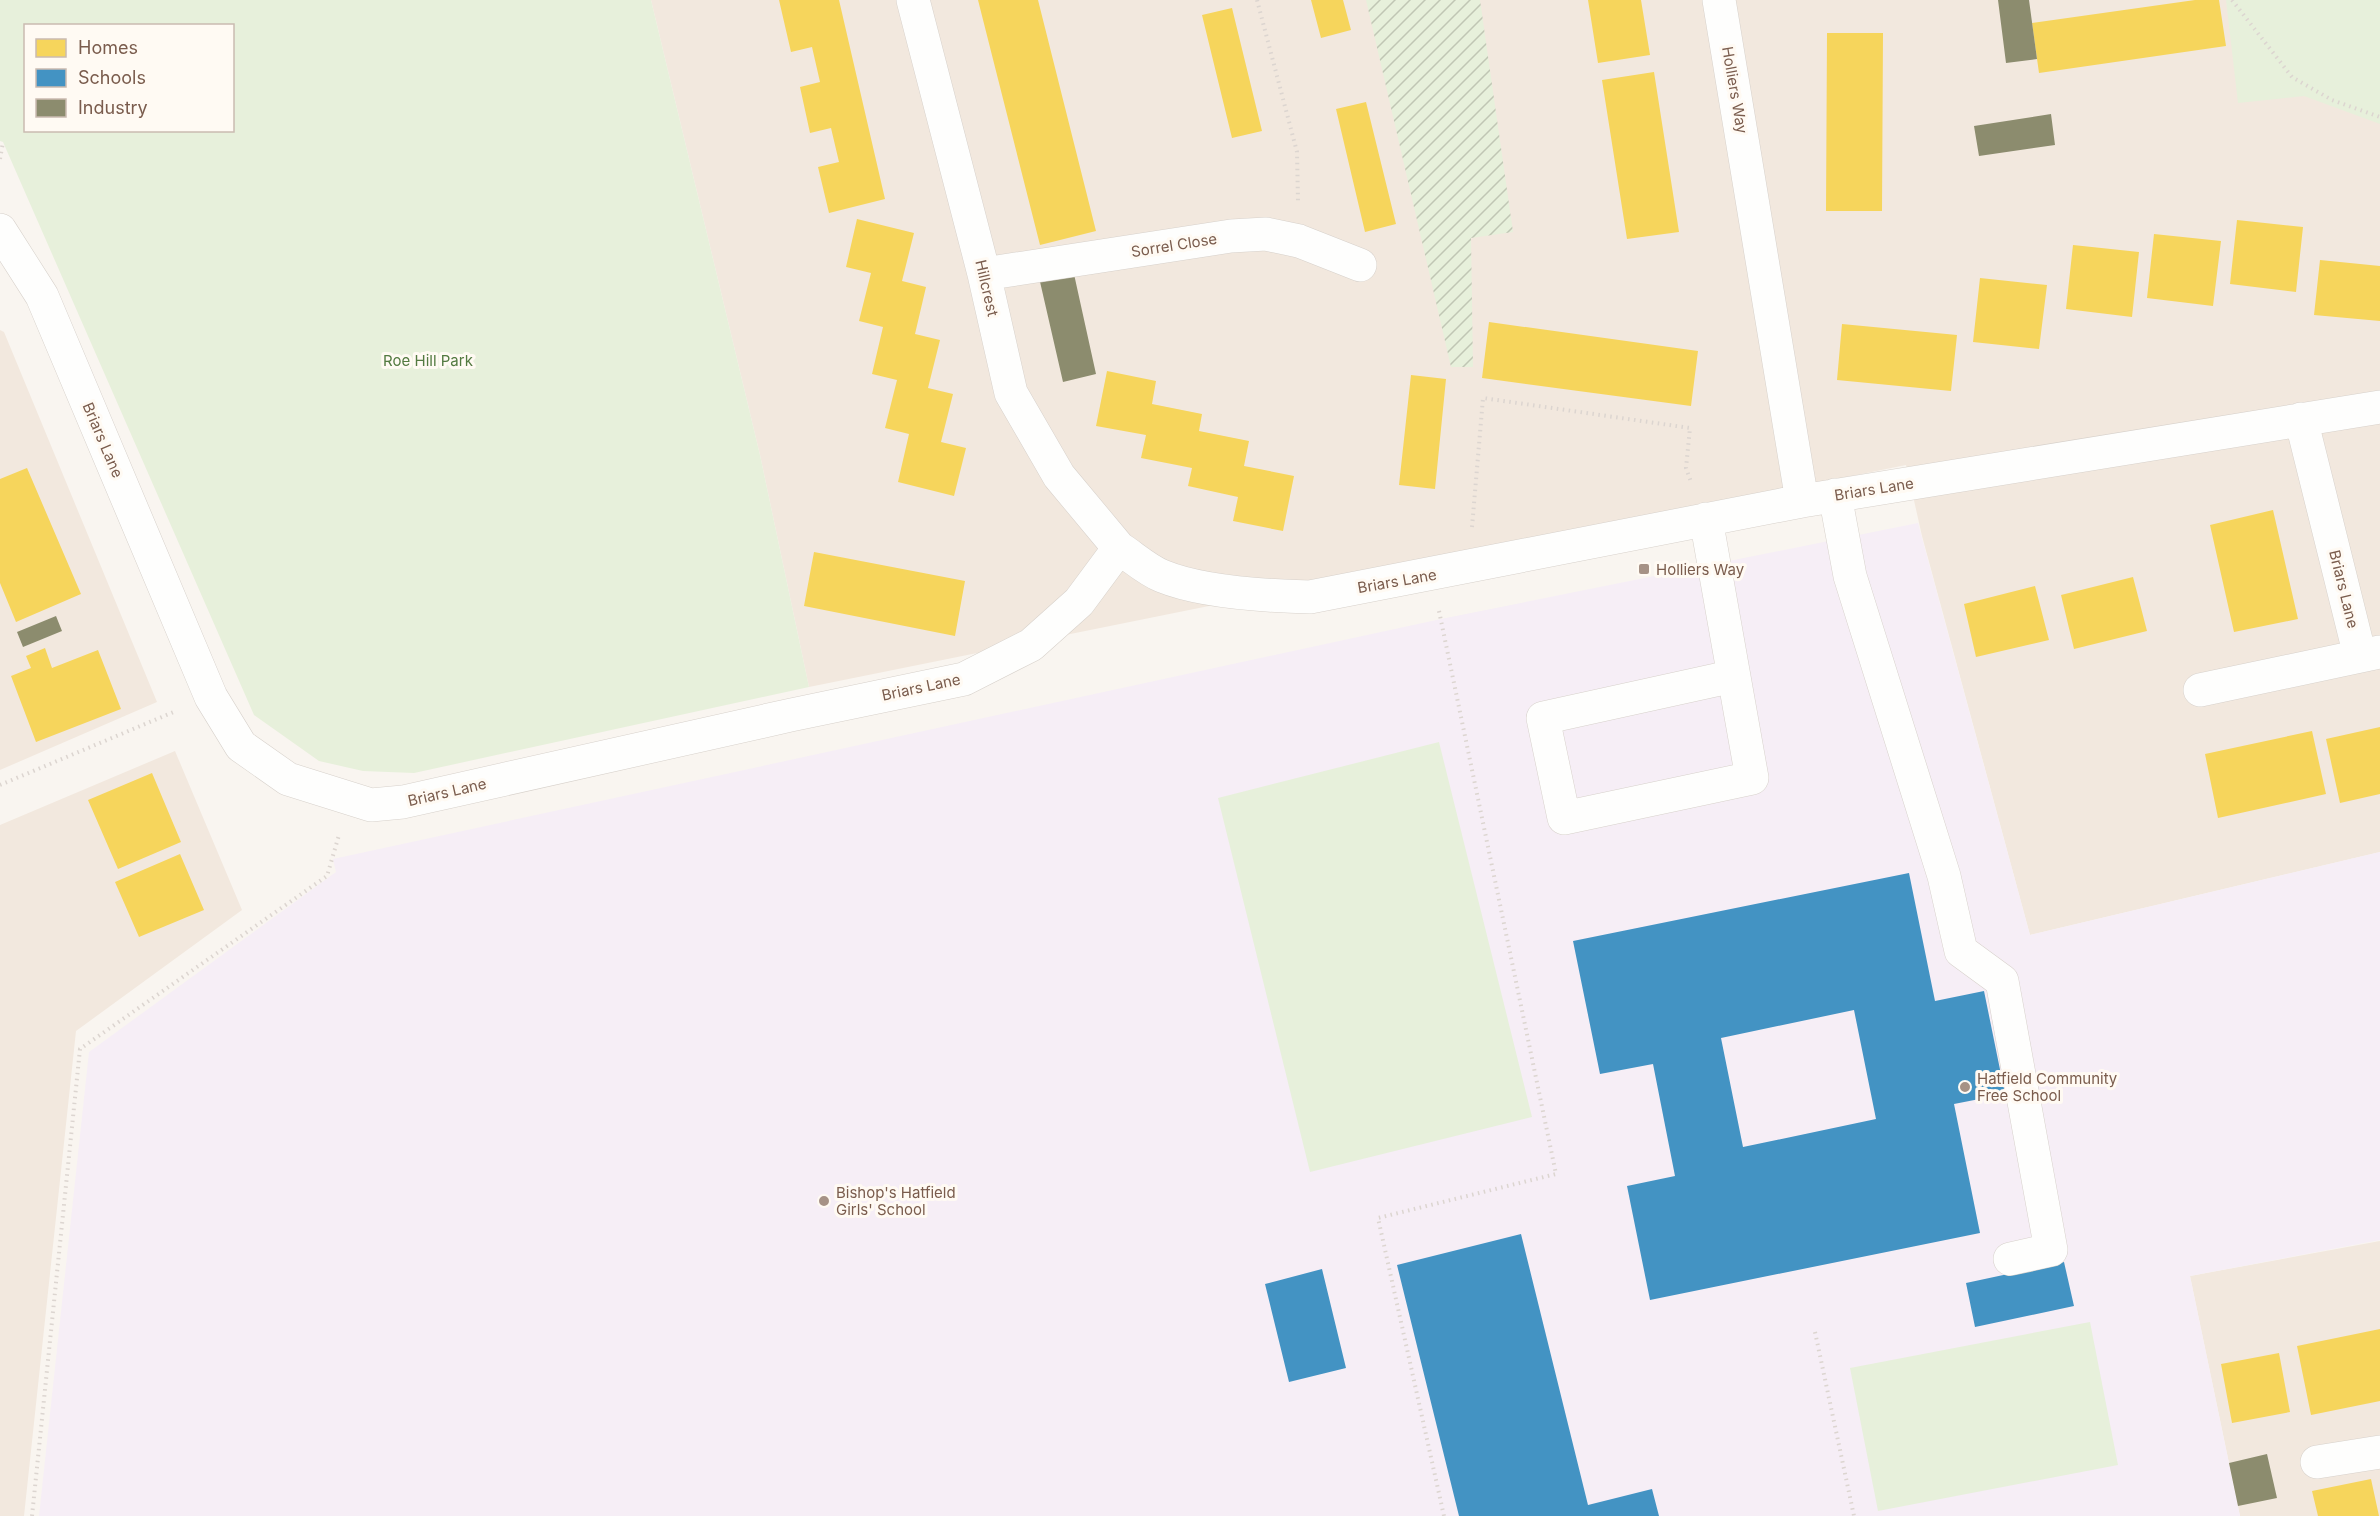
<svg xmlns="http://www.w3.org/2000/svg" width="2380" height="1516" font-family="Inter,sans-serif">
<defs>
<pattern id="garden-furrows" width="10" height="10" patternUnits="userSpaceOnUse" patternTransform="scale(1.5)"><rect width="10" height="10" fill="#e7f0db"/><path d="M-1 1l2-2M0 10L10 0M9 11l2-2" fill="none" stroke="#c0c6b4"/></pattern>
</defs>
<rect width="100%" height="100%" fill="#f9f5f0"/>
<path fill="#f2e8de" d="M651 0H2380V852L2030 935 1922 536 1906 465 809 687 760 455Z
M0 330 4 332 157 702 0 770Z
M175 751 242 910 76 1031 24 1516H0V825Z
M2380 1241V1516H2240L2190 1276Z"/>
<path fill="#f6eef6" d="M1918 523 2030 935 2380 852V1240L2190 1276 2240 1516H39L89 1052 336 872 333 859 1441 619Z"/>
<path fill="#e7f0db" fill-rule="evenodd" d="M0 0H651L760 455 809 687 414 773 363 771 319 761 254 715 3 142 0 141ZM26 26H232V130H26Z
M2226 0H2380V124L2304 96 2238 103Z
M1439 742 1532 1117 1310 1172 1218 798Z
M2090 1322 2118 1465 1878 1511 1850 1368Z"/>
<path fill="url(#garden-furrows)" d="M1366 0H1480L1513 232 1471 238 1473 367H1451Z"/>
<path fill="#f6d55c" d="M779 0H839L885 199 829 213 818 167 839 162 831 128 810 133 800 87 820 82 812 47 791 52Z
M978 0H1038L1096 231 1040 245Z
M1311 0H1343L1351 30 1321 38Z
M1588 0H1641L1650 55 1598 63Z
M2195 0H2219L2226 46 2039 73 2032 23Z
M1232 8 1262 131 1232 138 1202 15Z
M1827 33H1883L1882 211H1826Z
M1654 72 1679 232 1627 239 1602 80Z
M1366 102 1396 224 1365 232 1336 109Z
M857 219 914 233 902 281 926 287 915 334 940 340 928 388 953 394 941 442 966 448 954 496 898 482 909 434 885 428 897 380 872 374 883 327 859 321 871 273 846 267Z
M2237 220 2303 227 2296 292 2230 284Z
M2154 234 2221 241 2213 306 2147 298Z
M2073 245 2139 252 2132 317 2066 309Z
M2320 260 2380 266V321L2314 315Z
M1980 278 2047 285 2039 349 1973 342Z
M1489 322 1698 351 1691 406 1482 378Z
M1842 324 1957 335 1951 391 1837 380Z
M1107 371 1156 381 1152 404 1202 414 1199 431 1249 441 1244 466 1294 476 1283 531 1233 521 1238 497 1188 486 1192 468 1141 458 1146 435 1096 426Z
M1411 375 1446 379 1435 489 1399 485Z
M27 468 81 594 16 622 0 583V479Z
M2273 510 2298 619 2234 632 2210 525Z
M814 552 965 581 955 636 804 606Z
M2133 577 2147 631 2074 649 2061 595Z
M2035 586 2049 640 1976 657 1964 604Z
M45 648 52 668 98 650 121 709 36 742 11 676 31 668 26 656Z
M2380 727V794L2340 803 2326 739Z
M2312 731 2326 794 2218 818 2205 754Z
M152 773 181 842 118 869 88 800Z
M180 854 204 910 139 937 115 882Z
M2380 1329V1401L2311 1415 2297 1346Z
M2279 1353 2290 1412 2232 1423 2221 1364Z
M2371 1479 2379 1516H2318L2312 1491Z"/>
<path fill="#4393c3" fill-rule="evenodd" d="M1909 873 1935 1001 1984 991 2005 1094 1954 1104 1980 1233 1650 1300 1627 1186 1675 1176 1653 1064 1600 1074 1573 941ZM1854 1010 1876 1119 1743 1147 1721 1038Z
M1521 1234 1588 1505 1652 1489 1659 1516H1459L1397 1265Z
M2064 1262 2074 1306 1975 1327 1966 1283Z
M1322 1269 1346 1368 1289 1382 1265 1284Z"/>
<path fill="#8c8c6e" d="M1998 0H2029L2037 59 2006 63Z
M2051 114 2055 145 1979 156 1974 126Z
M1072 265 1096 374 1063 382 1038 273Z
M56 616 62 631 23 647 17 632Z
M2267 1454 2277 1498 2238 1506 2229 1463Z"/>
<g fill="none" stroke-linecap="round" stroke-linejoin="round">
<defs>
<path id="minor" d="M913 0 984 274 1011 393 1059 476 1119 548
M1719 0 1802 501
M0 230 42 296 211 697 241 746 288 779 371 805 403 802 791 715 964 679 1031 645 1079 602 1119 548C1133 557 1147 570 1162 576 1201 592 1267 596 1310 597L1802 501 2380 407
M984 274 1231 236 1266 234 1299 241 1360 265
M2301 419 2360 656
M1835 495 1850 576 1944 876 1961 951 2002 981 2051 1250 2010 1259
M1706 519 1752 778 1564 818 1543 718 1734 676
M2200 690 2380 652
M2317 1462 2380 1452"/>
</defs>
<use href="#minor" stroke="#d7d1cb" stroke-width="34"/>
<path stroke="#dcd5d0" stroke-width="4" stroke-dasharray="1.5 4.5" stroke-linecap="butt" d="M1257 0 1297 152 1298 201
M2232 0 2292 77 2332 100 2380 117
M0 159 3 142
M1472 527 1483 398 1690 428 1686 468 1691 482
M1439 611 1556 1174 1378 1218 1444 1516
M0 785 176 711
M1815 1332 1854 1516
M32 1516 80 1049 327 876 339 835"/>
<use href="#minor" stroke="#fefefd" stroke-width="33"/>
</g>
<g fill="#a69286" stroke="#fffaf3" stroke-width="2">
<rect x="1638" y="563" width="12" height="12" rx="3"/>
<circle cx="1965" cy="1087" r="6"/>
<circle cx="824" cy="1201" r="6"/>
</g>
<g text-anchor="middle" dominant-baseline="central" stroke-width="6" stroke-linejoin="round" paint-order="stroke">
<g font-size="15" fill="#7a5c4d" stroke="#fffaf3">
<text transform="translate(1735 90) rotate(80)">Holliers Way</text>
<text transform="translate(1174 245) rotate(-9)">Sorrel Close</text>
<text transform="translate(987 288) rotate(77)">Hillcrest</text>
<text transform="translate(103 440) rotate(67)">Briars Lane</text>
<text transform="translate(1874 489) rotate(-9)">Briars Lane</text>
<text transform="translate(1397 581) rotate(-10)">Briars Lane</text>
<text transform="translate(2344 589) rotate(76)">Briars Lane</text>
<text transform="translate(921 687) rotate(-12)">Briars Lane</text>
<text transform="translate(447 792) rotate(-13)">Briars Lane</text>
</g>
<g font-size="15" fill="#537a41" stroke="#fffaf3">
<text x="428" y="360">Roe Hill Park</text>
</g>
<g font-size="15" fill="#7a5c4d" stroke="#fffaf3" text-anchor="start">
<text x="1656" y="569">Holliers Way</text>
<text x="1977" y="1078">Hatfield Community<tspan x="1977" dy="17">Free School</tspan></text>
<text x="836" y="1192">Bishop's Hatfield<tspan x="836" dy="17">Girls' School</tspan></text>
</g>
</g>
<rect x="24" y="24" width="210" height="108" fill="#fffaf3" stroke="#cabbb1" stroke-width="1.5"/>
<rect x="36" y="39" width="30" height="18" fill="#f6d55c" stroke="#cabbb1" stroke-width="1.5"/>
<text x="78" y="54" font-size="18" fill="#7a5c4d">Homes</text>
<rect x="36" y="69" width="30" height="18" fill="#4393c3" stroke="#cabbb1" stroke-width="1.5"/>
<text x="78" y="84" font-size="18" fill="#7a5c4d">Schools</text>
<rect x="36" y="99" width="30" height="18" fill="#8c8c6e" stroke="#cabbb1" stroke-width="1.5"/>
<text x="78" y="114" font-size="18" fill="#7a5c4d">Industry</text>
</svg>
